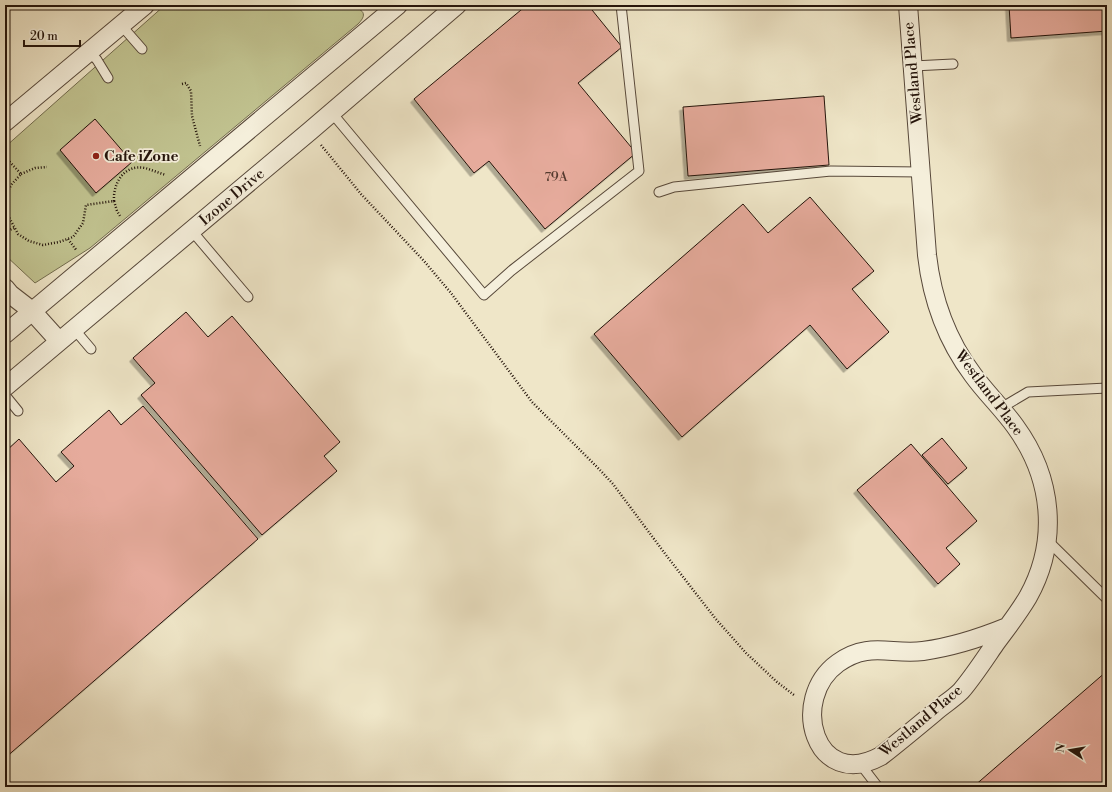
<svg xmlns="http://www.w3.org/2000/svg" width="1112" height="792" font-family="'Libre Bodoni',serif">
<defs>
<filter id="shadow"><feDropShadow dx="-3.5" dy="3.5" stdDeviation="0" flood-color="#0004"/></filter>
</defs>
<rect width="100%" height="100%" fill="#efe6c8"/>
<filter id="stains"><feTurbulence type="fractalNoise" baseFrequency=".005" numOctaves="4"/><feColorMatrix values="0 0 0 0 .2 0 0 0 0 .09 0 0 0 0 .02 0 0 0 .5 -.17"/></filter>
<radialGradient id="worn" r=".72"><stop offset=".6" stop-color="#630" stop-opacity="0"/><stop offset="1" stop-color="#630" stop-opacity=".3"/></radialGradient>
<path fill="#c1c390" stroke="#726c4e" d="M165 5H349C360 9 370 12 358 24L90 248 35 283 5 255V147Z"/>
<path fill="#e6ab9c" stroke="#24140b" filter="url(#shadow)" d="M527 5H588L622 47 578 83 636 153 545 229 489 161 474 173 414 99Z
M1009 5H1107V31L1011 38Z
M824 96 829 165 688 176 683 107Z
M95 119 132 162 96 193 60 150Z
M810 197 874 271 852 289 889 332 847 369 810 325 682 437 594 334 743 204 768 233Z
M186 312 208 337 232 316 340 442 324 456 337 471 262 535 141 395 155 383 133 358Z
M143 406 258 539 5 758V452L19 439 56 482 74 466 61 452 109 410 121 425Z
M942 438 967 468 948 484 922 455Z
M911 444 977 521 946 548 960 564 938 584 857 490Z
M1107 671V787H973Z"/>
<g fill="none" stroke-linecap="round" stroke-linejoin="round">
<defs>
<path id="service" d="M121 25 142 49
M89 51 97 60 108 78
M913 66 953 64
M332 113 484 295 511 271 639 171 621 5
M659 192 674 187 831 171 921 172
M192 231 248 297
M74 329 91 349
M5 395 18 411
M1001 408 1028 392 1107 388
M1047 540 1107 599
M861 765 878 787"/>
<path id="minor" d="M908 5 927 255C932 299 946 339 973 375 986 393 1002 408 1015 426 1053 478 1059 541 1028 597 1018 614 1006 629 995 644 984 660 973 677 961 691 953 699 943 705 935 712 917 727 899 742 881 756 815 792 788 699 838 663 868 641 891 655 923 651 952 647 980 638 1007 627
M5 122 145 5
M5 288 10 294 32 311 59 341
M5 334 398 5
M5 387 310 131 457 5"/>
</defs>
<use href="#service" stroke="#57483a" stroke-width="11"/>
<use href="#minor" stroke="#57483a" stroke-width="20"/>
<path stroke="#24140b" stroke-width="2.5" stroke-dasharray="1 2" stroke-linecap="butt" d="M182 84 186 83 191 91 192 116 200 146
M321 145 361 194 424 261 451 293 532 402 599 469 613 484 666 555 715 618 746 653 777 682 794 695
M21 174 35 168 47 167
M5 198 11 185 21 174 9 161
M114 201C113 183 124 164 145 168 152 170 159 173 166 175
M5 210 18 234 29 241 43 245 59 242 73 237 83 223 86 205 114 201 117 211 120 216
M5 232 14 228
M68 239 77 251"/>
<use href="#service" stroke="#f5efdb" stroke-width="9"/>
<use href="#minor" stroke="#f5efdb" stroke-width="18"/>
</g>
<circle fill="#8f2418" stroke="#f5efdb" stroke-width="1.5" cx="96" cy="156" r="4"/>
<g text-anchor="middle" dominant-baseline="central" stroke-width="3.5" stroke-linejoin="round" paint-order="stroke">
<g font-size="13" fill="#543a2f">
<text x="556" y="177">79A</text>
</g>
<g font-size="15" fill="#24140b" stroke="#f5efdb">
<text transform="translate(913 73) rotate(-95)">Westland Place</text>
<text transform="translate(232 197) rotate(-40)">Izone Drive</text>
<text transform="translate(989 393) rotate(53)">Westland Place</text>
<text transform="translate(921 721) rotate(-40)">Westland Place</text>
</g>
<g font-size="15" font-weight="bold" fill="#24140b" stroke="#f5efdb" text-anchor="start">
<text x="104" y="156">Cafe iZone</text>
</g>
</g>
<rect width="1112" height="792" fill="none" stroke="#efe6c8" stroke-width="20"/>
<rect x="6" y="6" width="1100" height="780" fill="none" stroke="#24140b" stroke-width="2"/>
<rect x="10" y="10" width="1092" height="772" fill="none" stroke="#24140b"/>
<g transform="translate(1070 750) rotate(282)" stroke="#f5efdb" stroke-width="3" paint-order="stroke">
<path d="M0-3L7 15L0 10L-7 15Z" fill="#24140b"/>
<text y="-6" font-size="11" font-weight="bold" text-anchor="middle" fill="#24140b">N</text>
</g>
<path d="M24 40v6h56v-6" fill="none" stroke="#24140b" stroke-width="2"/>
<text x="30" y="40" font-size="12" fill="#24140b" stroke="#f5efdb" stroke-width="3" paint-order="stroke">20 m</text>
<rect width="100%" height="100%" filter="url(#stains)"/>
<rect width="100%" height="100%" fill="url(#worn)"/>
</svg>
